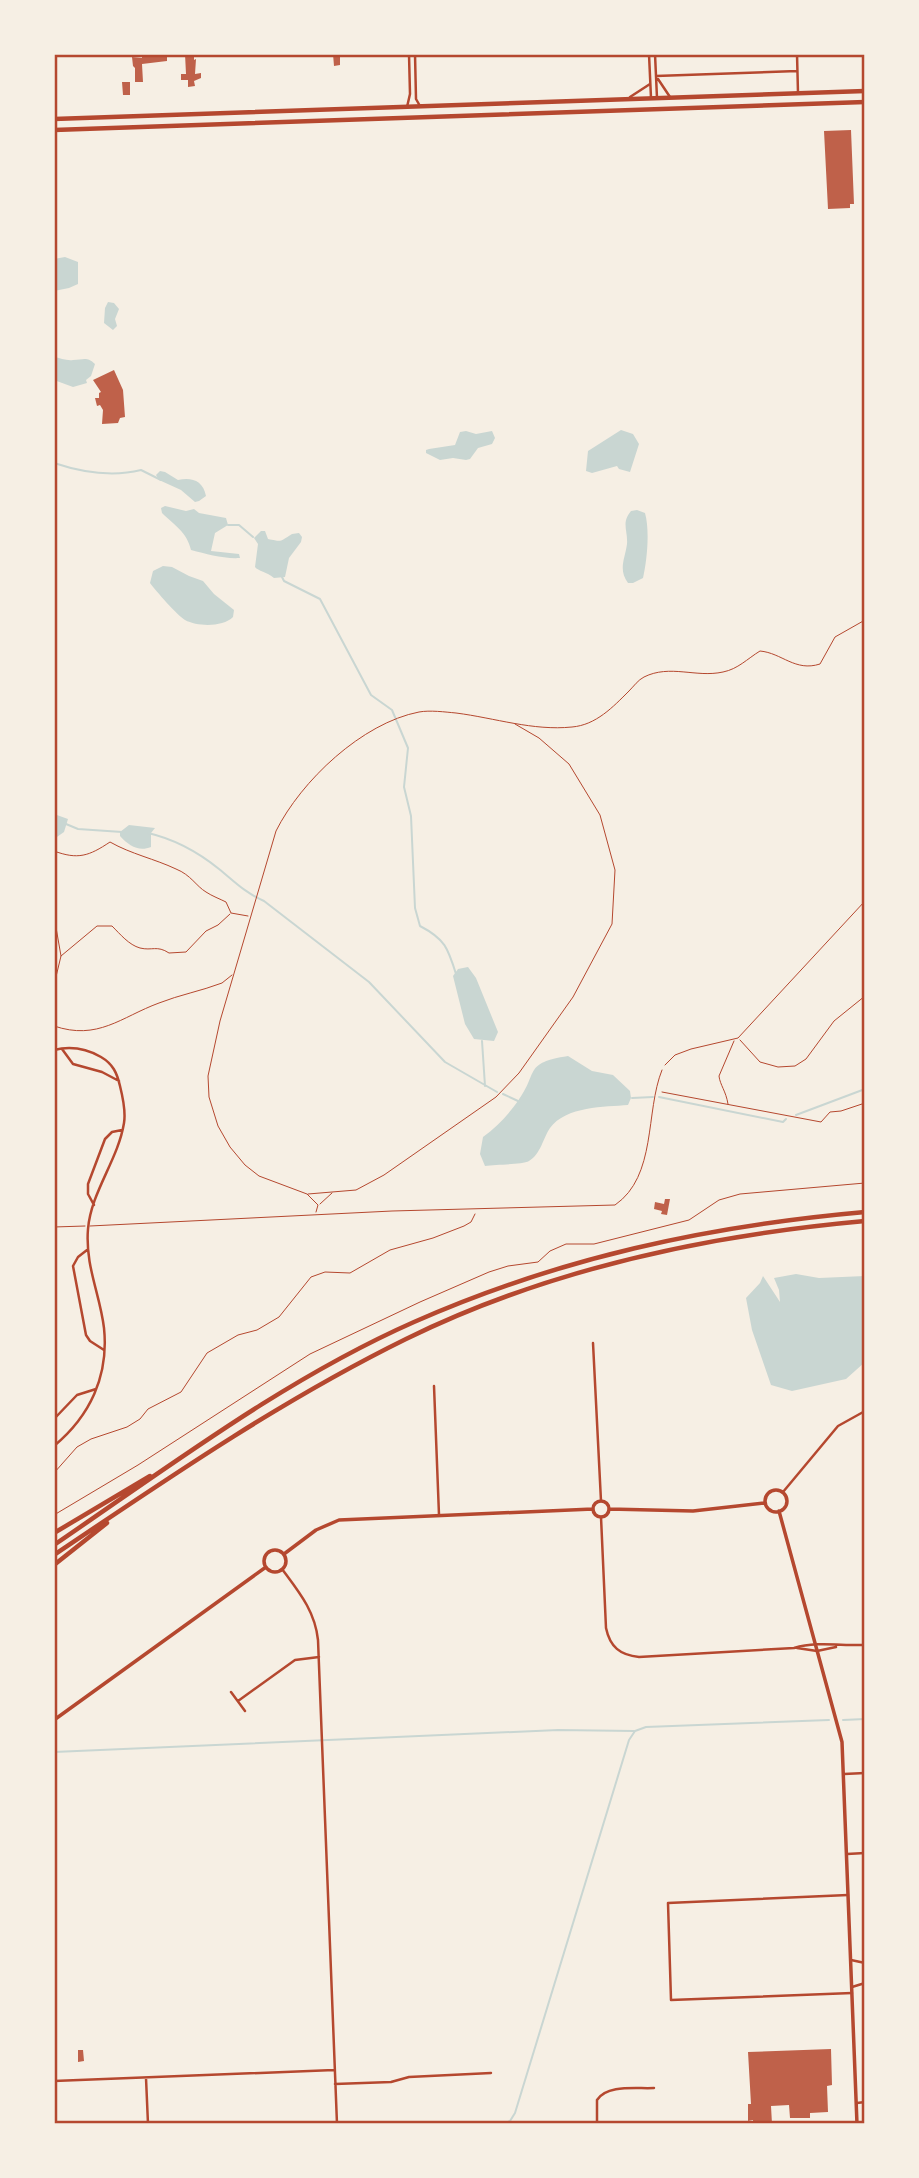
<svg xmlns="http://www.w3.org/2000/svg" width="919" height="2178" font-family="'Varela Round',sans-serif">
<rect width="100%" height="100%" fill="#f6efe4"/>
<path fill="#c9d6d2" d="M65 257 78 262V284L69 288 54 291V259Z
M108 302 114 303 119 309 115 319 117 326 113 330 104 323 105 308Z
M54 357C60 358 67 361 73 360 83 360 87 356 95 364L91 376 86 380 87 383 73 387 54 380Z
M621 430 633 434 639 444 630 472 619 469 617 466 592 473 586 471 588 451Z
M466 431 476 434 492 431 495 438 492 444 478 448 470 459 466 460 453 458 440 460 426 453V450L429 449 455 445 460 432Z
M160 471 165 472 178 480C191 477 203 480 206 496L199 501 195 502 181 490 159 480 156 475Z
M165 506 186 511 194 509 199 513 226 518 228 525 215 533 211 551 239 554 240 558C223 559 207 554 191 550 187 532 174 525 162 513L161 508Z
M637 510 645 513C650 531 647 560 643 578L633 583H628C618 569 625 559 627 544 628 530 621 523 631 511Z
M261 531H265L268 539C283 542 279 542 292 534L299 533 302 537 301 542 289 558 285 577 274 578C267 572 258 571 255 567L258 544 254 538Z
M163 566 172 567 189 576 203 581 214 594 234 610 233 617C223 627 198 627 185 620 177 615 156 591 150 583L153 571Z
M54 814 68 819 64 832 54 839Z
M129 825 155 828 151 833V847C139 852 129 846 120 836V832Z
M468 967 476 978 498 1032 494 1041 474 1039 465 1024 453 976 458 969Z
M568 1056 592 1071 613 1075 630 1091 631 1098 628 1105C605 1107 566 1106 550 1128 543 1138 541 1154 529 1161 522 1165 496 1164 485 1166L480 1154 483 1137C497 1127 508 1115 518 1101 539 1072 523 1063 568 1056Z
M796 1274 819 1278 865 1276V1362L846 1379 792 1391 771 1385 752 1330 746 1298 760 1283 763 1276 780 1302 779 1290 774 1278Z"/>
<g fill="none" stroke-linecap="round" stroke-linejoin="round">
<path stroke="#c9d6d2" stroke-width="2" d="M54 463C81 472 113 477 141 470L161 480
M228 525H239L253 537
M282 577 284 581 320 599 371 695 392 710 408 748 404 787 411 816 415 908 420 926C445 939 448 948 456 974
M66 824 78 829 122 832
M148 833C174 839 198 852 219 869 235 882 244 892 264 901L369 982 445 1062 497 1092
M482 1041 485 1086
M503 1094 518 1101
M659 1097 783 1122 786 1119
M632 1098 653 1097
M796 1115 865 1089
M843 1720 865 1719
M54 1752 558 1730 634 1731
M504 2124 510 2121 515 2113 629 1740 635 1731 646 1727 829 1720"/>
</g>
<path fill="#bf614a" d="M142 54H167V61L142 64 143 82H135V68L133 66 132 57 142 58Z
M185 54H194V60L196 59 195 74 201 73V78L194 81 195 86 188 87V80H181V74H186Z
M333 54H340V65L334 66Z
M343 54H364V56L343 57Z
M122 82H130V95H123Z
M851 130 854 204H850V208L828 209 824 131Z
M114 370 123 390 125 417 120 418 118 423 102 424 103 410 100 405 97 406 95 398H99V393L101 392 93 380Z
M665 1199H670L667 1215 661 1214 662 1211 654 1209 655 1202 664 1204Z
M831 2049 832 2085 827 2086 828 2112 810 2113V2118H790L789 2105 771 2106 772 2124H753V2120L748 2121V2104H751L748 2052Z
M78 2050H83L84 2061 78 2062Z"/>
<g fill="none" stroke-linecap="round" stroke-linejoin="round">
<path stroke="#b5482f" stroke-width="1" d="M54 851C78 860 89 856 110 842 131 854 155 859 176 869 191 875 196 886 206 892 212 896 220 899 226 902L231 913 248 916
M54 916 61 956 54 985
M61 956 97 926H112C120 934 129 945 140 948 152 951 157 945 169 953L186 952 206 931 218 925 230 914
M54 1026C98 1041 121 1017 159 1003 179 995 201 991 222 983L232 975
M740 1040 760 1062 778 1067 795 1066 806 1059 834 1021 865 996
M665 1065 675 1055 691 1049 738 1038 865 901
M662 1092 821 1122 830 1112 841 1111 865 1103
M728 1104C726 1091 720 1085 719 1076L734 1041
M308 1194 356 1190 384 1175 496 1097 519 1073 573 997 612 924 615 870 600 815 569 764 539 738 515 724
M320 1204 332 1193
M316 1212 318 1205 307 1194 259 1176 245 1165 230 1147 218 1126 209 1097 208 1076 220 1021 276 831C301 781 362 723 419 712 430 710 445 712 456 713 495 718 533 731 572 727 596 725 613 707 629 691 634 686 638 680 644 677 670 664 696 678 723 672 738 669 747 659 760 651 782 653 795 672 820 664L835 637 865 620
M54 1473 77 1447 91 1439 127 1427 140 1419 148 1409 181 1392 207 1353 238 1335 257 1330 279 1317 311 1277 325 1272 350 1273 390 1250 433 1238 464 1226 471 1222 475 1214
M54 1515 138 1465 310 1354 420 1302 489 1272 508 1266 538 1262 550 1251 566 1244H594L689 1220 719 1200 740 1194 865 1183"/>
<path stroke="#b5482f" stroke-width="1" d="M90 1226 392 1211 615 1205C657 1176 645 1112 662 1070
M54 1227 85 1226"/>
<path stroke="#b5482f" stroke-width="2.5" d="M415 54 416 99 420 106
M649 54 651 98
M655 54 657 98
M797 54 798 93
M656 76 797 71
M658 79 670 97
M630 97 650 84
M407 107 410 94 409 54
M62 1049 73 1064 102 1072 119 1081
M54 1050C70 1046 87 1049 101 1057 113 1064 117 1073 120 1086 123 1098 126 1111 124 1123 118 1160 91 1192 88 1229 85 1266 100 1294 104 1328 109 1376 90 1416 54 1446
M94 1205 88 1194V1184L105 1139 112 1132 122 1130
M87 1250 78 1257 73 1266 86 1335 90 1341 104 1350
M593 1343 601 1501
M434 1386 439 1515
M54 1419 77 1395 96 1389
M783 1492 838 1426 865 1411
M601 1517 606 1628C610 1647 620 1655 639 1657L794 1648C817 1641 841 1646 865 1645
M282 1569C299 1592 315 1611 318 1640L337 2124
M797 1648 817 1651 836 1647
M231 1692 245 1711
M238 1701 295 1660 319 1657
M844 1774 865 1773
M847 1854 865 1853
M848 1895 668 1903 671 2000 852 1993
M851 1960 865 1963
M852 1987 865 1983
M146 2078 148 2124
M54 2081 334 2070
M335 2084 391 2082 409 2077 491 2073
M857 2103 865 2102
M597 2124V2100C607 2084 637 2089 654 2088"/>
<path stroke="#b5482f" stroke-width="3.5" d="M765 1501a11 11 0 1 1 22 0a11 11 0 1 1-22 0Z
M593 1509a8 8 0 1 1 16 0a8 8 0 1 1-16 0Z
M609 1509 693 1511 765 1503
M779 1511 842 1742 857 2124
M264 1561a11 11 0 1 1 22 0a11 11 0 1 1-22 0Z
M284 1554 316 1530 339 1520 593 1509
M54 1720 266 1567"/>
<path stroke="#b5482f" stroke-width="4.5" d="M54 119 865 91
M54 130 865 102"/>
<path stroke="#b5482f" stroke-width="4.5" d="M54 1533 150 1476
M54 1545C170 1466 285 1379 414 1322 559 1258 707 1226 865 1212
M54 1555C168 1478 282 1400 406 1339 546 1270 709 1235 865 1221
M54 1565 107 1523"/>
</g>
<rect width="919" height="2178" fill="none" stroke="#f6efe4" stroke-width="112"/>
<rect x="56" y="56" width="807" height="2066" fill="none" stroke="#b5482f" stroke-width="2.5"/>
</svg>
